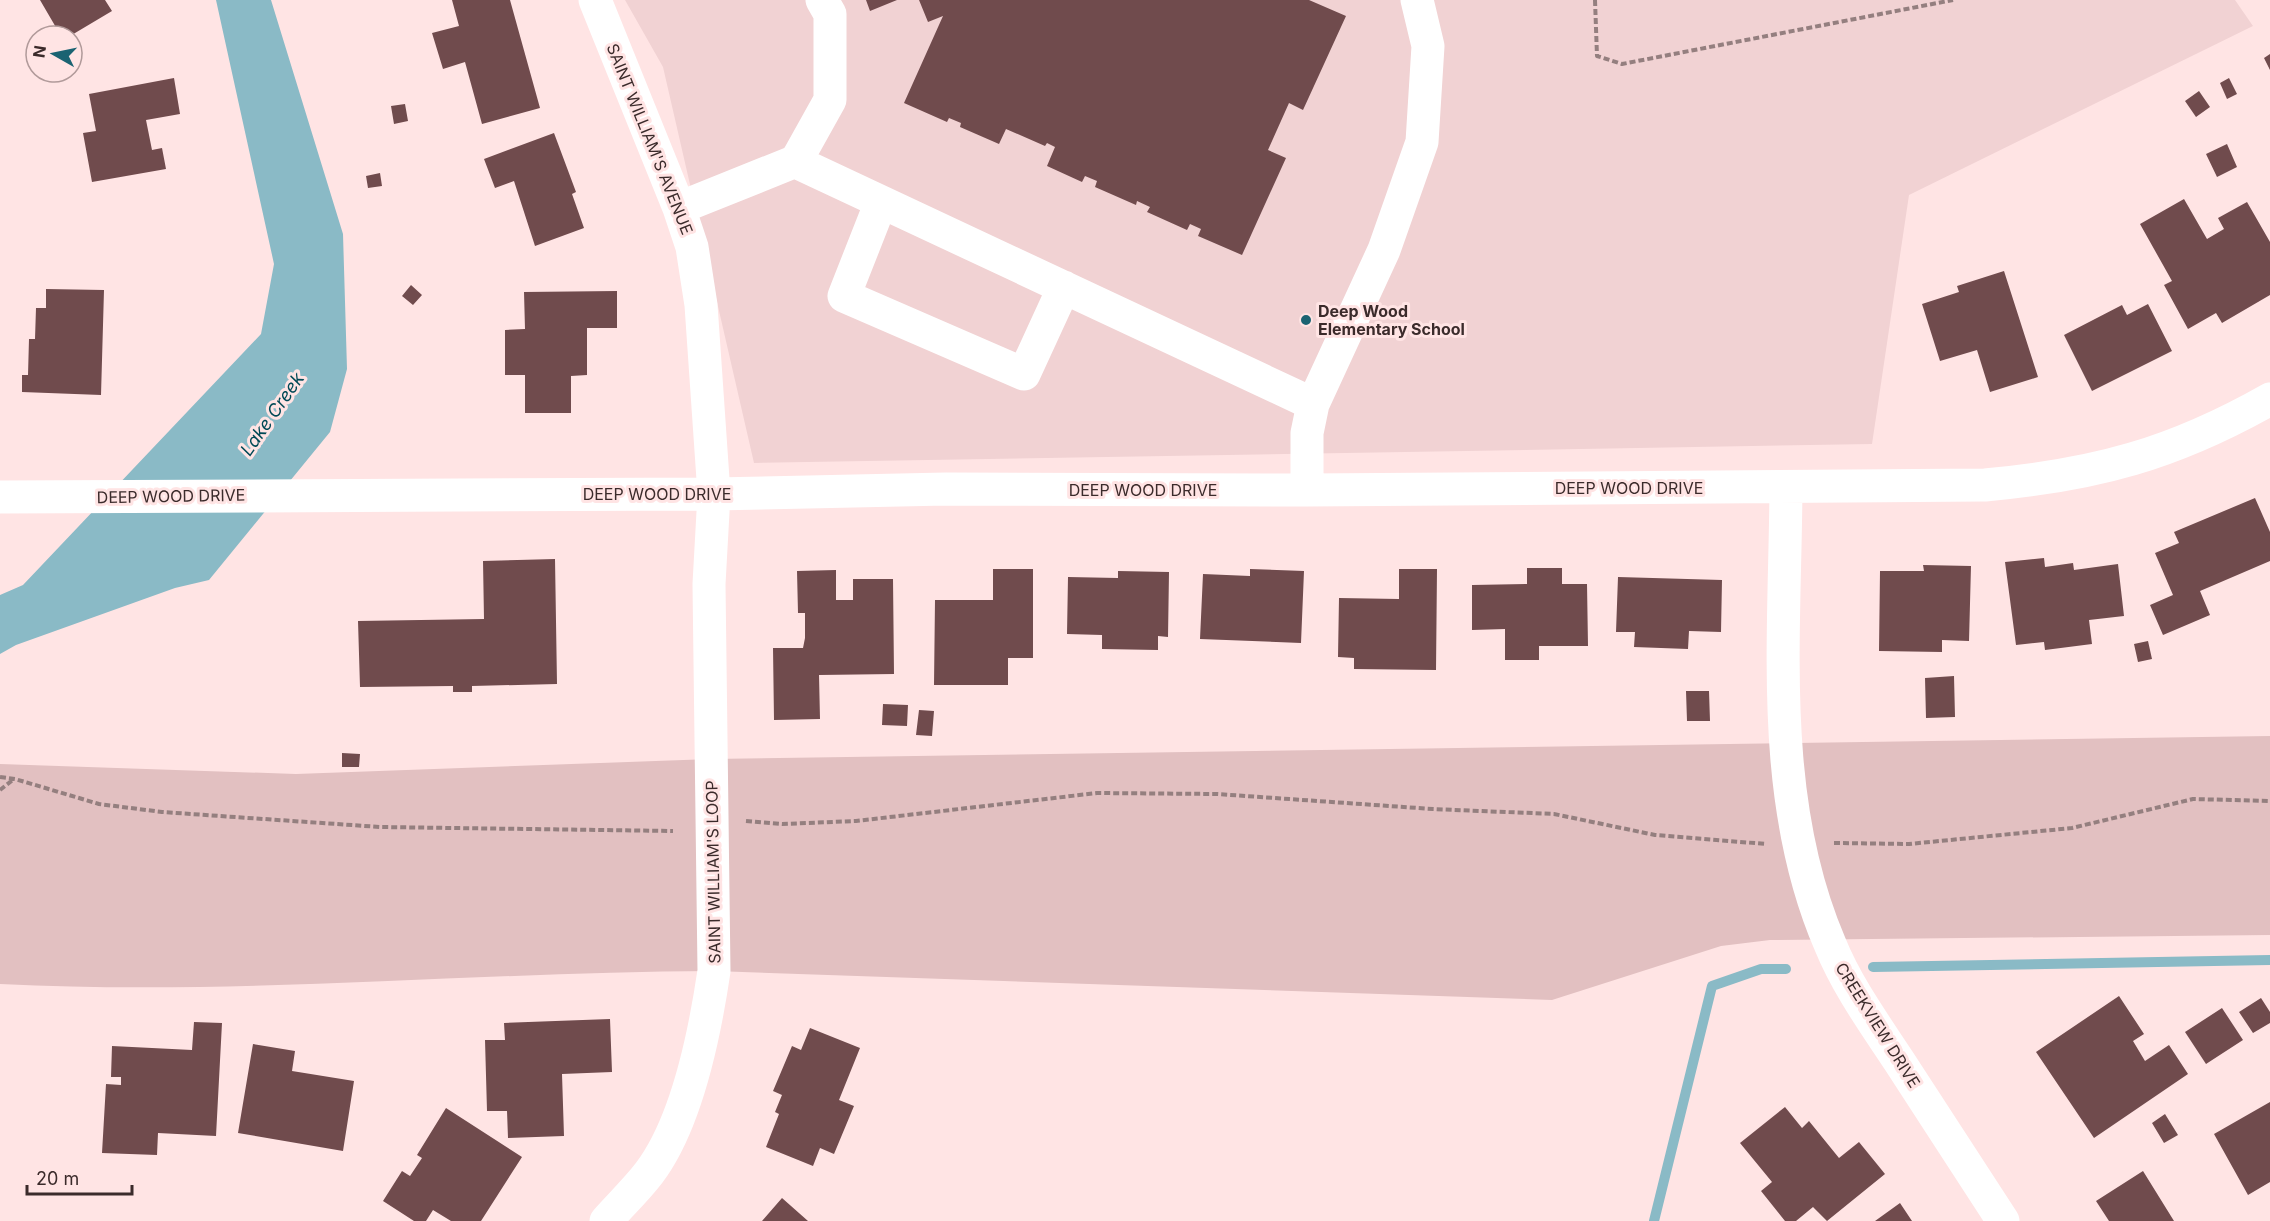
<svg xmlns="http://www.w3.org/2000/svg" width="2270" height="1221" font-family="Inter,sans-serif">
<rect width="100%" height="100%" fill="#ffe4e4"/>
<path fill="#f1d2d3" d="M625 0H2235L2253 26 1909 195 1872 444 754 463 663 67Z"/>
<path fill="#e2c0c1" d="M2270 736V935L1770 940 1721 946 1552 1000 714 971C476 972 238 996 0 984V764L296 774 711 759Z"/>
<path fill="#8abac6" d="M216 0H271L343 234 347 369 330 432 209 580 175 588 16 645 0 654V595L23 585 261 334 274 264Z"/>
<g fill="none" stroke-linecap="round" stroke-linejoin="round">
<path stroke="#8abac6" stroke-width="10" d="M1873 967 2270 960
M1654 1221 1712 986 1761 969H1786"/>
</g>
<path fill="#704b4d" d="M40 0H105L112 11 70 36H61Z
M452 0H510L540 108 482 124 465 62 443 69 432 33 459 26Z
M866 0H897L870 11Z
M919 0H1309L1346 16 1303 110 1289 103 1268 150 1286 158 1242 255 1198 236 1201 229 1190 224 1187 230 1147 212 1150 207 1137 201 1136 205 1095 187 1097 181 1085 176 1082 182 1047 166 1055 147 1047 143 1045 146 1006 129 999 144 960 127 961 123 949 118 947 122 904 103 943 16 928 22Z
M2270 54V70L2264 58Z
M174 78 180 114 146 120 152 150 162 148 166 169 92 182 83 133 96 131 89 94Z
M2229 78 2237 94 2227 99 2220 83Z
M2199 91 2210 107 2196 117 2185 101Z
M405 104 408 121 394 124 391 106Z
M554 133 576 192 572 194 584 228 535 246 514 181 495 188 484 159Z
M2227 144 2237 167 2217 177 2206 154Z
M380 173 382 186 368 188 366 176Z
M2184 199 2207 239 2224 229 2218 218 2247 202 2270 242V295L2222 323 2216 313 2188 329 2164 285 2172 281 2140 224Z
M2004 271 2038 377 1990 392 1977 350 1940 361 1922 304 1959 292 1957 286Z
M411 285 422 295 413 305 402 296Z
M46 289 104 290 101 395 22 392V375H28L29 339H35L36 308H46Z
M617 291V328H587V375L571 376V413H525V375H505V330L525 329 524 292Z
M2148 304 2172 351 2092 391 2064 335 2122 305 2127 315Z
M2255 498 2270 532V561L2200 591 2210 615 2163 635 2150 605 2173 595 2155 553 2179 543 2174 532Z
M2044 558 2045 567 2073 563 2074 570 2118 564 2124 616 2089 620 2092 644 2045 650 2044 642 2016 645 2005 562Z
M555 559 557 684 472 686V692H453V686L360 687 358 621 484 619 483 561Z
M1923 565 1971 566 1969 641 1942 640V652L1879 651 1880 571H1924Z
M1527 568H1562V584H1587L1588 646H1539V660H1505V629L1472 630V585L1527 584Z
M993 569H1033V658H1008V685H934L935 600H993Z
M1250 569 1304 571 1301 643 1200 639 1203 574 1250 576Z
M1399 569H1437L1436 670 1354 669V658L1338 657 1339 598 1399 599Z
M836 570V600H853V579H893L894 674 819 675 820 719 774 720 773 648H803L805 638V613H798L797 571Z
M1118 571 1169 572 1168 637 1158 636V650L1102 649V635L1067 634 1068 577 1118 578Z
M1618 577 1722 580 1721 632 1689 631 1688 649 1634 647 1635 632H1616Z
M2148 641 2152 659 2138 662 2134 644Z
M1954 676 1955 717 1926 718 1925 678Z
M1686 691H1709L1710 721H1687Z
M883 704 908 705 907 726 882 725Z
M919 710 934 711 932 736 916 735Z
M342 753 360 754 359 767H342Z
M2119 996 2144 1034 2133 1041 2145 1061 2169 1045 2188 1074 2094 1138 2036 1052Z
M2261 998 2270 1012V1023L2253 1033 2239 1012Z
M2222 1008 2243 1040 2206 1064 2185 1032Z
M610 1019 612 1072 562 1074 564 1136 508 1138 507 1111H487L485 1040H505L504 1023Z
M194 1022 222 1023 216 1136 158 1133 157 1155 102 1153 106 1084 121 1085V1077H111L112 1046 192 1050Z
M810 1028 860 1048 839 1100 854 1106 834 1154 820 1148 813 1166 766 1147 779 1114 775 1112 782 1095 773 1091 792 1046 801 1050Z
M253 1044 295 1051 292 1071 354 1081 343 1151 238 1133Z
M2270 1102V1182L2248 1195 2214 1134Z
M1785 1107 1802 1128 1809 1121 1839 1158 1859 1142 1885 1174 1827 1221 1813 1207 1796 1221H1785L1761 1191 1772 1182 1740 1143Z
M446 1108 522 1157 481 1221H451L433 1210 426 1221H414L383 1201 402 1171 410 1176 422 1158 417 1155Z
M2165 1114 2178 1135 2164 1143 2152 1123Z
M2143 1171 2174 1221H2109L2096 1201Z
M782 1198 808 1221H762Z
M1900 1203 1912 1221H1875Z"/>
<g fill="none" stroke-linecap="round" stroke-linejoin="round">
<path stroke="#947f7f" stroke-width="4" stroke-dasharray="6 3" stroke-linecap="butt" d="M1595 0 1597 56 1622 64 1953 0
M0 777 15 779 99 804 162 812 380 827 673 831
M0 790 14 779
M746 821 782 824 856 821 1097 793 1217 794 1433 809 1554 814 1655 835 1766 844
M1834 843 1909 844 2072 828 2193 799 2270 801"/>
<path stroke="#fff" stroke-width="33" d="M595 0 679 208 692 247 701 305 714 494 709 584 714 971C705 1032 687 1123 649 1173 636 1190 620 1205 606 1221
M794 161 1313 404
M881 202 844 296 1024 374 1064 287
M679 208 796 161 830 100V14L822 0
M1786 487C1785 640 1768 800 1830 944 1847 986 1874 1023 1899 1061 1934 1114 1968 1168 2003 1221
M1307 490V433L1313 404 1384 250 1422 142 1428 46 1417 0
M0 497 714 494 946 489 1307 490 1985 485C2095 475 2173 454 2270 399"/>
</g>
<circle fill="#1b6372" stroke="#ffe4e4" stroke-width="2" cx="1306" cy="320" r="6"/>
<g text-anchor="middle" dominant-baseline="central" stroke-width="6" stroke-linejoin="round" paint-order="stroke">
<g font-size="16" fill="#3b2b2b" stroke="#ffe4e4">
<text transform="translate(650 139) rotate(68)">SAINT WILLIAM'S AVENUE</text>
<text x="1629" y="488">DEEP WOOD DRIVE</text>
<text x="1143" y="490">DEEP WOOD DRIVE</text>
<text x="657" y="494">DEEP WOOD DRIVE</text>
<text transform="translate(171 496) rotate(-1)">DEEP WOOD DRIVE</text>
<text transform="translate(713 872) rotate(-91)">SAINT WILLIAM'S LOOP</text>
<text transform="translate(1878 1025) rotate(58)">CREEKVIEW DRIVE</text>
</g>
<g font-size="16" font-weight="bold" fill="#3b2b2b" stroke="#ffe4e4" text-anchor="start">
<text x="1318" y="311">Deep Wood<tspan x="1318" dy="18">Elementary School</tspan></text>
</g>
<g font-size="18" font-style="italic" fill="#004956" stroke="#ffe4e4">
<text transform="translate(272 414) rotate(-55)">Lake Creek</text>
</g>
</g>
<g transform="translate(54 54) rotate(279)"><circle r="28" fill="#ffe4e4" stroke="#b19a9a" stroke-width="1.5"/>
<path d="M0-4.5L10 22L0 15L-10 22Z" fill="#1b6372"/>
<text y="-9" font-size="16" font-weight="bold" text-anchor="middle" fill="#3b2b2b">N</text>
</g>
<path d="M27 1185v9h105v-9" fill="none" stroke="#3b2b2b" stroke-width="3"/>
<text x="36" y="1185" font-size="18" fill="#3b2b2b" stroke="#ffe4e4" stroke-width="4.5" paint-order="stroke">20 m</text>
</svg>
